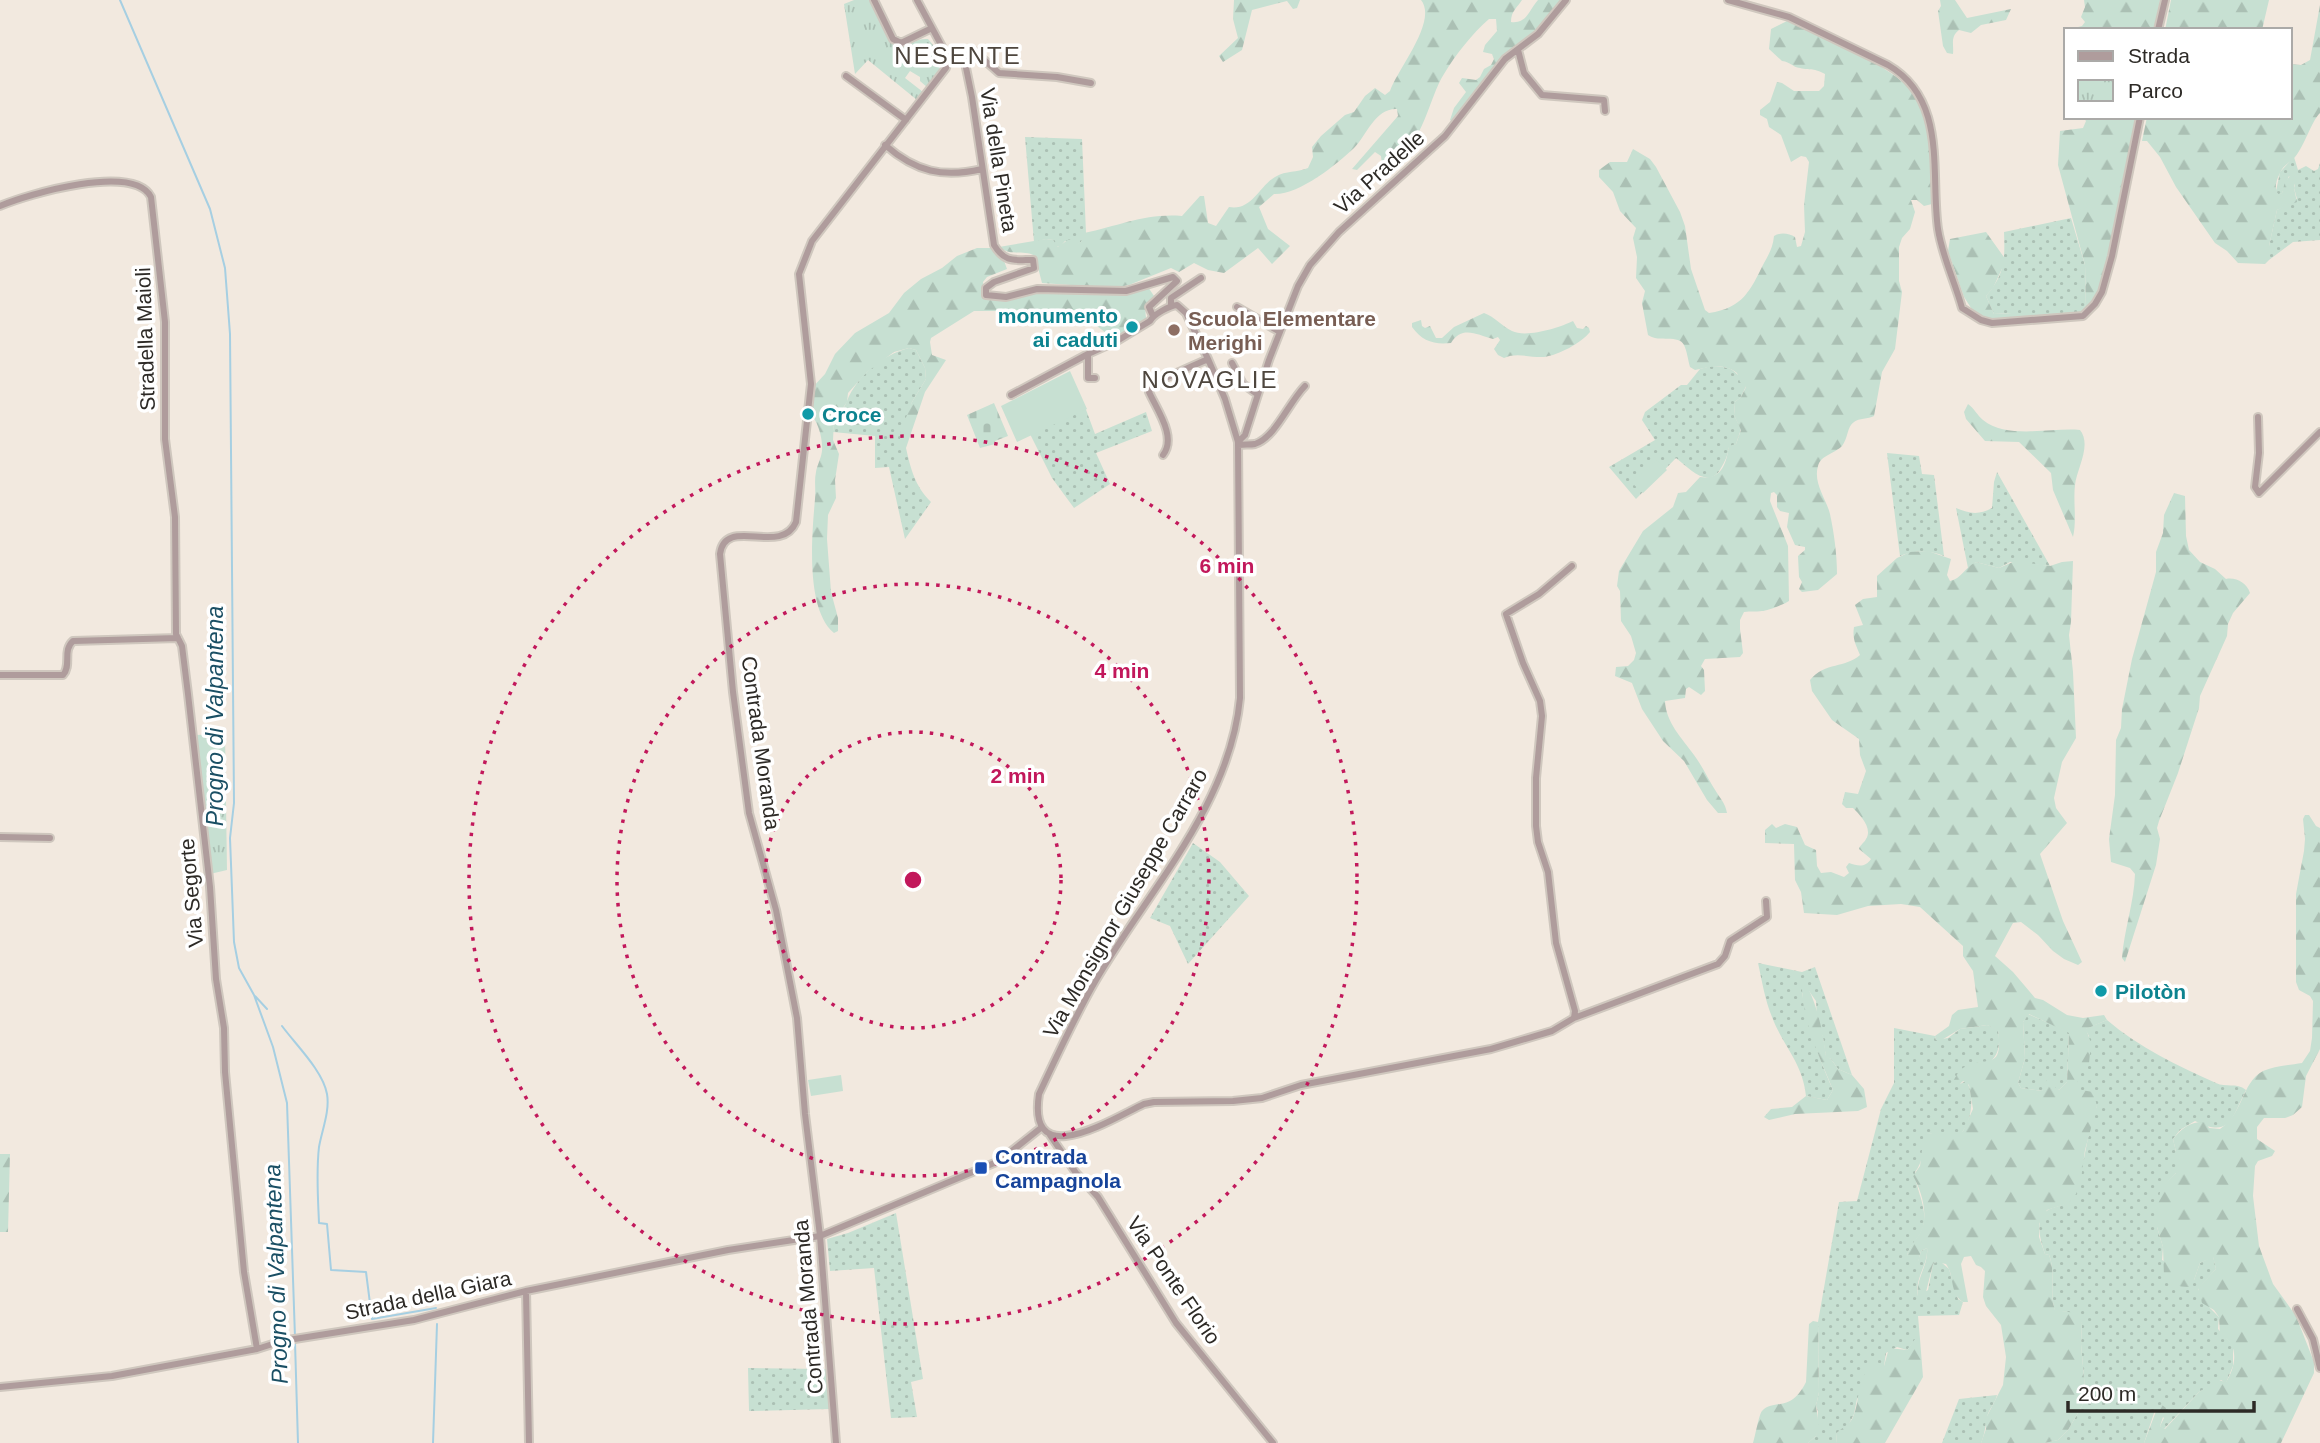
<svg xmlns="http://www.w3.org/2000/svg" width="2320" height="1443" font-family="Arial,sans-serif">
<defs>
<pattern id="grass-dots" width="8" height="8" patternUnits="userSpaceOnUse" patternTransform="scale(1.75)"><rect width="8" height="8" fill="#c7e0d2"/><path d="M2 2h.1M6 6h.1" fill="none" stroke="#abc0b4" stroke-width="1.8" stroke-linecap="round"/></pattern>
<pattern id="forest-firs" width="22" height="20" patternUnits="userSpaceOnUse" patternTransform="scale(1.75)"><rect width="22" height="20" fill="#c7e0d2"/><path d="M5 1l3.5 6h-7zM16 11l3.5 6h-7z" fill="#abc0b4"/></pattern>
<pattern id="cemetery-stones" width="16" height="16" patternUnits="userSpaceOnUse" patternTransform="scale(1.75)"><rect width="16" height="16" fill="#c7e0d2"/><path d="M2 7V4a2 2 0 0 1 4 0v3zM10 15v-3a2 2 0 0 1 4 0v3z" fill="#abc0b4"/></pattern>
<pattern id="park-tufts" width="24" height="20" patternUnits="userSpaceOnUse" patternTransform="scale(1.75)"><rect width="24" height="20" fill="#c7e0d2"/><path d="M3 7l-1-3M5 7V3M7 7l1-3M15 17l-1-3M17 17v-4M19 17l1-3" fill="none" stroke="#abc0b4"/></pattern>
</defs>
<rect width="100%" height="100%" fill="#f2e9df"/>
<path fill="url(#grass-dots)" d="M1025 137 1082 139 1086 233 1081 242 1077 245 1065 241 1060 247 1056 246 1053 240 1046 239 1034 242Z
M2294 157 2298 170 2306 166 2314 171 2318 169 2320 163V240L2293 242 2269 260V246L2277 210 2297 199 2294 188 2295 185 2289 176 2282 193 2278 195 2276 191 2280 172Z
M2071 218 2085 265 2086 310 2082 313 2012 320 2011 313 1994 314 1986 296C2005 274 2005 260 2004 232Z
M909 348 916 350 925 368 926 379 912 402 900 448H906C911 470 915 486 931 502L905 539 889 467 875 468V436L833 432C834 418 842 413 847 401 857 376 882 355 909 348Z
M1711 366C1733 367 1734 369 1746 386L1741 397 1735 402 1734 415 1741 429 1736 444 1729 447C1728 455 1725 461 1721 468 1709 490 1690 469 1676 458L1636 499 1609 467 1655 440 1642 420 1645 412 1681 385H1687L1700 369Z
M1085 407 1095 434 1146 412 1152 431 1096 453 1110 484 1074 508 1052 478 1028 430Z
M1887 453 1919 456 1922 474 1934 475 1944 556C1930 550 1914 550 1900 556Z
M1997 472 2050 566 2010 562 1999 568 1976 562 1968 568 1956 508C1970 514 1979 515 1992 508L1994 482Z
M1193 843 1220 862 1249 896 1188 964 1170 926 1150 918Z
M1758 963 1802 972 1815 967 1852 1075 1838 1069 1831 1059 1826 1057 1823 1038 1817 1017 1816 1001 1809 991 1802 993C1808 1026 1819 1059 1833 1090L1827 1100 1806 1096C1803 1063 1783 1046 1772 1017 1765 1000 1762 981 1758 963Z
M2028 1014 2069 1032 2067 1082 2059 1090 2047 1085 2042 1091 2021 1088 2018 1083 2025 1058 2023 1022Z
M2107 1020C2138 1047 2178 1066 2216 1083 2226 1088 2236 1082 2246 1090 2232 1117 2231 1139 2195 1121L2180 1130 2173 1139 2176 1152V1173L2162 1187 2157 1227 2163 1247 2162 1260 2194 1280 2200 1263 2213 1256 2216 1269 2198 1289 2210 1308 2219 1317 2218 1329 2233 1345V1366L2226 1383 2221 1380 2199 1392 2164 1429 2160 1426 2164 1418 2155 1410 2144 1443H2045L2058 1440 2068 1430 2082 1406 2085 1389 2081 1344 2082 1323 2068 1312 2055 1311C2049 1293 2056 1272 2049 1255L2045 1254C2041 1242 2033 1219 2048 1210 2051 1208 2060 1206 2064 1204L2084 1158 2092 1118 2097 1106 2078 1088 2076 1083 2089 1036 2085 1029Z
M1987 1025 1998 1029C2000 1043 2000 1053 1990 1062L1977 1063 1960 1084 1966 1081C1975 1093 1972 1123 1961 1133 1953 1140 1937 1135 1928 1133 1924 1145 1923 1163 1915 1172 1915 1190 1930 1210 1922 1230 1918 1239 1910 1245 1907 1255L1918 1261 1921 1251 1927 1248C1929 1264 1914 1278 1918 1296L1928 1290 1933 1264 1936 1262H1941L1949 1269 1958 1299 1963 1302 1959 1315 1918 1316 1920 1339 1915 1340 1907 1350 1897 1347 1886 1353 1884 1366 1857 1399 1854 1414 1849 1424 1837 1433 1836 1443H1808L1816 1436 1818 1411 1816 1406 1819 1392 1818 1322 1839 1202 1857 1201 1881 1109 1894 1083V1028L1935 1036 1936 1040 1948 1038 1960 1029Z
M896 1213 923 1379 911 1382 917 1417 891 1418 874 1268 830 1271 827 1239 848 1233Z
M748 1368 827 1369 830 1409 749 1411Z
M1997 1395C1995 1404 1988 1410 1987 1418 1985 1427 1985 1434 1981 1443H1942L1959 1399Z"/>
<path fill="url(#forest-firs)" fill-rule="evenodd" d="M1234 0H1300L1297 8 1293 9 1287 1 1252 10 1242 50 1223 62 1219 56 1238 38 1233 19Z
M1421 0H1522C1517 8 1511 11 1511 22 1527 24 1529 10 1538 0H1564L1539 30 1507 57 1454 123 1450 120 1454 108 1466 92 1459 83 1462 78 1476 80 1480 77 1484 69 1491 65 1494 59 1492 54 1483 52 1485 45 1497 31 1496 19H1489C1472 34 1456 54 1444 74 1429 97 1423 146 1395 157L1393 154 1382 165 1381 156 1375 152 1357 170 1352 169 1398 116 1397 109C1375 108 1367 135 1354 148 1336 165 1299 195 1274 194L1259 207 1268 229 1290 246 1272 264 1258 248 1224 273 1208 270 1194 263 1179 272 1171 268 1129 285 1113 288 1042 283 1035 256C1023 249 1011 257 999 247L1046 239 1053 240 1058 247 1069 239 1077 244 1081 242 1084 233C1119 226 1146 213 1182 216L1200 196H1204L1208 223 1216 226 1229 207C1252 211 1259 186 1275 177 1287 170 1296 173 1308 168L1313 157 1312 147 1321 136 1345 115 1354 112 1365 96 1375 88 1385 95 1390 91C1398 68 1438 21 1421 0Z
M1940 0H1955L1967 18 2011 9 2006 20 1981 25 1971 33 1959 30C1950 37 1954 44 1953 54L1947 53 1943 46 1938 11 1941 6Z
M2084 0H2160L2154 30H2066L2082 26 2085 22 2081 17 2085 7Z
M2171 0H2269L2262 30H2165Z
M2320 5V113C2311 122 2305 145 2295 157 2290 163 2283 165 2280 173 2276 181 2274 187 2278 194L2282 193 2285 182 2292 174 2296 177 2294 188 2297 202 2277 210 2269 246V260L2265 264 2238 263 2227 251 2215 243 2176 187 2160 157 2147 141H2142L2147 117H2290V64L2301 65 2310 60Z
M1787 21C1819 37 1894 65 1913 93 1934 125 1934 166 1936 203L1924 206 1917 200H1911L1915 212 1910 229 1902 238 1899 247V281L1902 292 1895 349 1882 372 1874 416C1868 419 1859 418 1854 422 1847 426 1848 439 1842 446 1834 454 1821 455 1818 466 1813 483 1826 498 1830 514 1834 533 1837 554 1837 574L1818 590 1802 592 1799 589 1802 582 1799 577 1798 556 1805 550V547L1795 545 1787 527 1789 513 1780 511 1777 507V495L1774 492 1771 493 1770 501 1788 546 1789 601C1785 604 1767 611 1762 611 1756 612 1751 611 1744 612L1740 620V629L1743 653 1740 657 1705 659 1701 666 1704 670 1705 691 1701 695 1689 687 1686 689 1685 698 1665 701C1666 723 1682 738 1694 755 1703 767 1709 781 1717 793 1722 801 1725 803 1727 813H1718L1707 800 1684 761 1663 741 1642 709 1632 683 1615 676 1616 667 1628 666 1634 660 1636 653 1631 636 1621 621 1620 591 1617 586 1619 571 1643 531 1673 507 1678 493 1686 492 1700 477C1721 480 1726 465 1729 446L1736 444 1741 430 1734 415 1735 402 1741 397 1746 387 1740 382 1737 373C1723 363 1711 367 1695 370L1690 367C1688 360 1687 351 1684 345 1679 334 1659 343 1648 335L1642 303 1645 291 1636 278 1637 257 1633 238 1636 228 1620 211 1613 192 1599 177V170L1610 162H1627L1633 149 1650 159 1656 167 1680 212 1685 226 1691 269 1705 310 1709 313C1743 308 1750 291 1764 263 1769 254 1773 247 1774 236 1780 232 1789 233 1795 237L1797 247 1801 246 1805 232 1804 205 1809 162 1806 157 1801 156 1791 162 1781 135 1769 127 1767 119 1760 115V110L1770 102 1777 82 1782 83 1794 91H1819L1824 86 1825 74C1811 67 1811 71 1800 68 1792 67 1791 62 1782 61L1769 49 1771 29Z
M2083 117H2136L2104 274 2100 289 2086 310 2085 265 2058 165 2060 131 2083 128 2086 121Z
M1986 232 2006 260 1993 288 1986 296 1994 314 2012 313V320L1987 319 1973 311 1964 297 1948 251 1950 239Z
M977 248H991L1003 258 1007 269 987 277 983 282 984 291C1003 300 1013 291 1032 290 1073 287 1107 303 1148 287L1154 296C1148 304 1143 310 1147 320L1153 324 1114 339 1093 323 1069 313 1028 314 1007 311H974L931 338 930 342 932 355 946 360 925 392 906 448H900V433L912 402 926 379 925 368 916 350 909 348 894 352 867 372 848 393 847 402 834 421 833 440 839 454 835 480 836 498 828 515 827 539 831 592 838 618V631L834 633C805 609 812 534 815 499 816 490 814 481 816 472 817 465 821 459 822 451 823 438 818 421 809 412L812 388 825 374 835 354 855 333 889 313 904 293 921 279 942 268 957 256Z
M1484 313C1495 317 1502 326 1512 331 1526 338 1559 328 1573 321L1577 328 1583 329 1586 326 1589 328 1590 332C1581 343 1559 355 1544 357 1531 358 1517 352 1504 358L1498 355 1494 349 1500 340 1498 337 1493 339C1477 335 1462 325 1451 343 1434 345 1422 341 1412 327V323L1421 320 1422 326 1425 328 1430 326 1436 338H1442L1454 327Z
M1968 404C1974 408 1977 415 1983 420 2008 440 2052 427 2080 430 2092 445 2077 468 2075 485 2073 502 2077 520 2073 537L2053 490 2051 473 2019 442 1985 441 1966 419 1964 412Z
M2174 493 2185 496 2186 536 2189 550 2200 562 2215 569 2226 579C2236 577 2247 583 2250 593L2233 613 2228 624 2227 636 2200 696 2199 708 2178 773 2159 821 2157 828 2160 839 2156 865 2125 962 2122 958C2124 930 2134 903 2135 874L2130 868 2111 862 2109 839 2115 795 2116 740 2121 728 2122 709 2132 659 2156 572V552L2163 533 2164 515Z
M1928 551 1951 559 1947 575 1950 581C1961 579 1965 567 1976 562L1999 568 2015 561 2050 566 2062 562 2073 561 2071 622 2069 635 2073 672 2076 738 2062 762 2054 798 2056 808 2067 823 2040 854 2063 921 2082 962 2078 965 2064 959 2053 951 2038 935 2021 922 2013 923 1995 956 2013 972 2035 998 2043 1000 2067 1015 2083 1018 2104 1015 2107 1020 2086 1029 2091 1043 2089 1063 2080 1072 2077 1083 2081 1090 2093 1092 2097 1106 2085 1150 2081 1179 2076 1194 2069 1203 2047 1210 2039 1224V1237L2045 1254 2049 1255C2056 1272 2049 1293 2055 1310L2075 1313 2080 1317 2082 1323 2081 1344 2085 1389 2082 1406 2068 1430 2058 1440 2045 1443H1981L1986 1429 1985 1420 2003 1385 2006 1357 2001 1325 1986 1306 1983 1297 1985 1271 1981 1267 1976 1265 1971 1256 1964 1257 1961 1264 1968 1302H1963C1949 1293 1955 1276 1946 1264L1936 1262 1933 1264 1925 1296H1918C1915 1279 1929 1265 1927 1248L1921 1251 1918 1262 1911 1261 1907 1255C1910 1245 1917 1239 1921 1231 1929 1215 1921 1189 1913 1176L1920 1166 1924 1135 1928 1133 1952 1136 1963 1131 1973 1109 1969 1085 1963 1081 1956 1087 1953 1081C1956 1077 1959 1070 1963 1068 1984 1054 2004 1074 1998 1030L1987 1025 1960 1029 1940 1041 1936 1040 1935 1036 1949 1026 1952 1015 1958 1010 1978 1007 1973 971 1963 956V946L1920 907 1901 904 1868 906 1837 915 1804 913 1801 892 1795 880 1794 844 1765 843V830L1772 824 1776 828 1785 824 1797 827 1805 845 1816 850 1817 866 1821 873 1831 872 1844 877 1849 873 1846 867 1849 863C1858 866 1865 868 1871 859L1859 849C1860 845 1864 843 1866 839 1873 828 1860 815 1853 808H1846L1842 804 1845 792 1858 794 1866 771 1860 755 1859 739 1832 720 1812 691 1810 680C1825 662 1846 668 1860 655 1856 645 1852 639 1854 627L1863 625 1855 605 1863 599 1877 597V576L1897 558 1910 552ZM2029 1014 2069 1033 2067 1082 2059 1090 2055 1087 2053 1079H2047L2042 1091 2021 1088 2018 1083 2025 1058 2023 1022Z
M2305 815H2309L2316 826 2320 828V1049L2306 1076 2302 1107 2293 1115 2285 1118H2264L2257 1127V1139L2275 1151 2272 1156 2258 1161 2255 1166 2253 1196 2259 1246 2273 1284 2296 1316 2314 1362V1373L2281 1443H2144L2158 1406 2162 1405 2166 1408 2160 1426 2165 1429 2199 1392 2218 1380 2226 1382C2236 1367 2240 1343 2220 1335L2219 1317 2214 1310 2202 1303 2198 1288 2216 1269 2213 1257 2200 1263 2194 1280 2189 1287C2178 1287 2172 1284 2164 1276L2163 1247 2157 1227V1209L2161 1187 2176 1173V1152L2173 1139C2182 1128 2190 1121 2206 1122L2209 1128 2220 1129C2244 1113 2241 1083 2263 1071 2274 1066 2290 1065 2302 1063L2310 1051 2312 1038 2313 1001 2310 996 2299 990 2296 982V894L2304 851 2305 839 2303 819Z
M1805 988H1808C1818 1008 1823 1033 1826 1056L1831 1059 1838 1069 1852 1075 1864 1089 1867 1107 1858 1111 1795 1114 1769 1120 1764 1117 1771 1109 1792 1107 1806 1096 1827 1100 1833 1090C1820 1058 1803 1023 1802 989Z
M0 1154H10L8 1232H0Z
M1813 1321 1818 1322 1819 1392 1816 1406 1819 1427 1816 1436 1808 1443H1753C1755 1437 1759 1414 1762 1411 1774 1398 1790 1414 1806 1382L1809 1324Z
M1915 1339H1920L1923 1377 1885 1443H1836L1837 1433C1842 1427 1850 1425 1853 1417 1861 1398 1855 1387 1869 1367L1884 1366 1889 1348 1907 1350Z"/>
<path fill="url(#cemetery-stones)" d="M994 403 1008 436 995 441V444L980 448 967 415Z"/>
<path fill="url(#park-tufts)" d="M854 0H870L886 33 898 46C910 46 916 38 928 39 946 59 943 68 928 88L920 81V77L910 71 905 78 923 92 917 100 868 60 855 74 844 4Z
M225 734 227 870 210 874 195 735Z"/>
<path fill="#c7e0d2" d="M1070 371 1087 409 1017 442 1001 406Z
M1657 460 1667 470 1643 493 1632 483Z
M209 741 212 774 197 775 194 743Z
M841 1075 843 1091 811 1096 808 1080Z"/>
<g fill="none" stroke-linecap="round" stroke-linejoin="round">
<path stroke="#a6cfe2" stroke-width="2" d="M120 0 210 209 225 268 230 334 234 803 230 838 234 942 239 968 254 995 273 1047 287 1103 295 1337
M255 996 267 1009
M282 1026C296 1045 323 1071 327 1094 330 1111 322 1130 319 1147 316 1172 318 1198 319 1223L327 1224 331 1270 366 1272 372 1319 436 1308
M295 1342 298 1443
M433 1443 437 1324"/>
<defs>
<path id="minor" d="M874 0 893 39 901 43 932 28
M1728 0 1789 17 1888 65C1948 100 1930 173 1938 229 1942 256 1955 282 1962 308L1981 320 1992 323 2083 316 2095 304 2102 292 2112 256 2140 117
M2158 30 2165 0
M1518 50 1524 73 1542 95 1604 100 1605 111
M964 58 972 97 994 245C1005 263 1014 260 1033 260L1034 268 994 282 986 288V295L1006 297 1037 289 1126 291 1173 277 1177 281 1149 307 1153 316
M948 61 964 58 974 51 999 73 1057 77 1091 83
M846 76 906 120
M885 145C916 172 943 178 982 169
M0 206C28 194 134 163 151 197L165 322V439L175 517 176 634 182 646 188 694 210 887 216 979 224 1028 225 1072 244 1272 257 1349
M1171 306V298L1201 278
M1237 307 1280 332
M1088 354 1117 341 1150 321C1154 314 1169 306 1177 305L1186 313 1208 359 1225 399 1238 442 1240 698C1230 805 1148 891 1096 980 1075 1016 1057 1056 1039 1094 1027 1173 1110 1120 1144 1104L1154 1102 1233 1101 1262 1098 1301 1085 1491 1049 1552 1031 1574 1018 1575 1011 1556 943 1548 872 1538 842 1536 826V778L1542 716 1540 701 1523 663 1506 614 1539 594 1572 566
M1232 363 1243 384 1257 394
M1011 395 1088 354V378H1095
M2258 417 2259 453 2255 487 2259 493 2320 432
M1238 442 1245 435 1269 360 1298 286 1310 265 1339 232 1445 136 1505 59 1538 34 1566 0
M1238 445C1243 444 1250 445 1255 444 1275 438 1289 402 1305 386
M1163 455C1177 437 1157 410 1149 392L1152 384 1208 359
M0 675H63C72 665 62 651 73 641L178 638
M0 837 50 838
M1574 1018 1718 964 1725 956 1730 941 1767 917 1766 901
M1050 1135 1076 1173 1098 1197 1176 1323 1273 1443
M526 1291 529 1443
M2297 1309 2313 1339 2320 1368
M0 1387 112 1376 257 1349 282 1341 414 1320 526 1291 728 1250 820 1236 999 1161 1042 1127
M836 1443 820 1236 805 1114 797 1018 776 910 749 813 733 692 720 554C725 515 781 557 796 522L811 384 799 274 812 241 946 68 948 61 946 54 917 0"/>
</defs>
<use href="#minor" stroke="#cfc7be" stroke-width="10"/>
<use href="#minor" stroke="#af9c9c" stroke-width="6"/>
</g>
<g fill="none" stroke="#c2185b" stroke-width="3.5" stroke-dasharray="3.5 7">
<circle cx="913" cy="880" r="148"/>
<circle cx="913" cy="880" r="296"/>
<circle cx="913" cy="880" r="444"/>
</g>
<g fill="#0f9aa8" stroke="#fff" stroke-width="2.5">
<circle cx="1132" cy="327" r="7"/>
<circle cx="808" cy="414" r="7"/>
<circle cx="2101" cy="991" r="7"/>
</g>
<circle fill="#8d6e63" stroke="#fff" stroke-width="2.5" cx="1174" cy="330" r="7"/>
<rect fill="#1a4fb4" stroke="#fff" stroke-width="2.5" x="974" y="1161" width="14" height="14" rx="3.5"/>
<g text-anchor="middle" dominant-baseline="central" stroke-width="7" stroke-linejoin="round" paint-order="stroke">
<g font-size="21" fill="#2d2a26" stroke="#fff">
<text transform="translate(999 160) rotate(81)">Via della Pineta</text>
<text transform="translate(1379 172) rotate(-42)">Via Pradelle</text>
<text transform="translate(145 339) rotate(-92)">Stradella Maioli</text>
<text transform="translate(761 743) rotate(82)">Contrada Moranda</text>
<text transform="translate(191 893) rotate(-95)">Via Segorte</text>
<text transform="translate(1125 903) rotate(-60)">Via Monsignor Giuseppe Carraro</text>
<text transform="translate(1174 1280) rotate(56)">Via Ponte Florio</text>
<text transform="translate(428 1295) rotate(-12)">Strada della Giara</text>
<text transform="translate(808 1307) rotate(-95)">Contrada Moranda</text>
</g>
<g font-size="21" font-weight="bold" fill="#0d838f" stroke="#fff" text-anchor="start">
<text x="1118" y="315" text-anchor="end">monumento<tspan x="1118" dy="24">ai caduti</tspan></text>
<text x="822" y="414">Croce</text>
<text x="2115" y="991">Pilotòn</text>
</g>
<g font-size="21" font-weight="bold" fill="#785e54" stroke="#fff" text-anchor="start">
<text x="1188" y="318">Scuola Elementare<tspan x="1188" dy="24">Merighi</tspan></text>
</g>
<g font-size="21" font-weight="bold" fill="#164399" stroke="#fff" text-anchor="start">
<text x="995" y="1156">Contrada<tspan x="995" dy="24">Campagnola</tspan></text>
</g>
<g font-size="23" font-style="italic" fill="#1a4f64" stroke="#fff">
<text transform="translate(215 716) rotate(-90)">Progno di Valpantena</text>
<text transform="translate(276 1274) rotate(-92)">Progno di Valpantena</text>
</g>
<g font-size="24" letter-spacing="2" fill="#4e463e" stroke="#fff">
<text x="958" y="55">NESENTE</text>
<text x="1210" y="379">NOVAGLIE</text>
</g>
</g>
<circle cx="913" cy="880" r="10" fill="#c2185b" stroke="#fff" stroke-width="3.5"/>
<g font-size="21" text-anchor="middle" font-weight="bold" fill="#c2185b" stroke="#fff" stroke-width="7" stroke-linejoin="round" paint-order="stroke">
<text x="1227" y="573">6 min</text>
<text x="1122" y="678">4 min</text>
<text x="1018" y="783">2 min</text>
</g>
<rect x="2064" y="28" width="228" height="91" fill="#ffffff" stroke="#abaaa8" stroke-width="2"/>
<rect x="2078" y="51" width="35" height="10" fill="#af9c9c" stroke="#abaaa8" stroke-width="2"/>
<text x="2128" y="63" font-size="21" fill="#2d2a26">Strada</text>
<rect x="2078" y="80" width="35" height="21" fill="url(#park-tufts)" stroke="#abaaa8" stroke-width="2"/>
<text x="2128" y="98" font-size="21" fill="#2d2a26">Parco</text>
<path d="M2068 1401v10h186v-10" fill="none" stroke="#2d2a26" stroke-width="3.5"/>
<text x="2078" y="1401" font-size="21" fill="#2d2a26" stroke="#ffffff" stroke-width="5" paint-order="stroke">200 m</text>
</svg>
